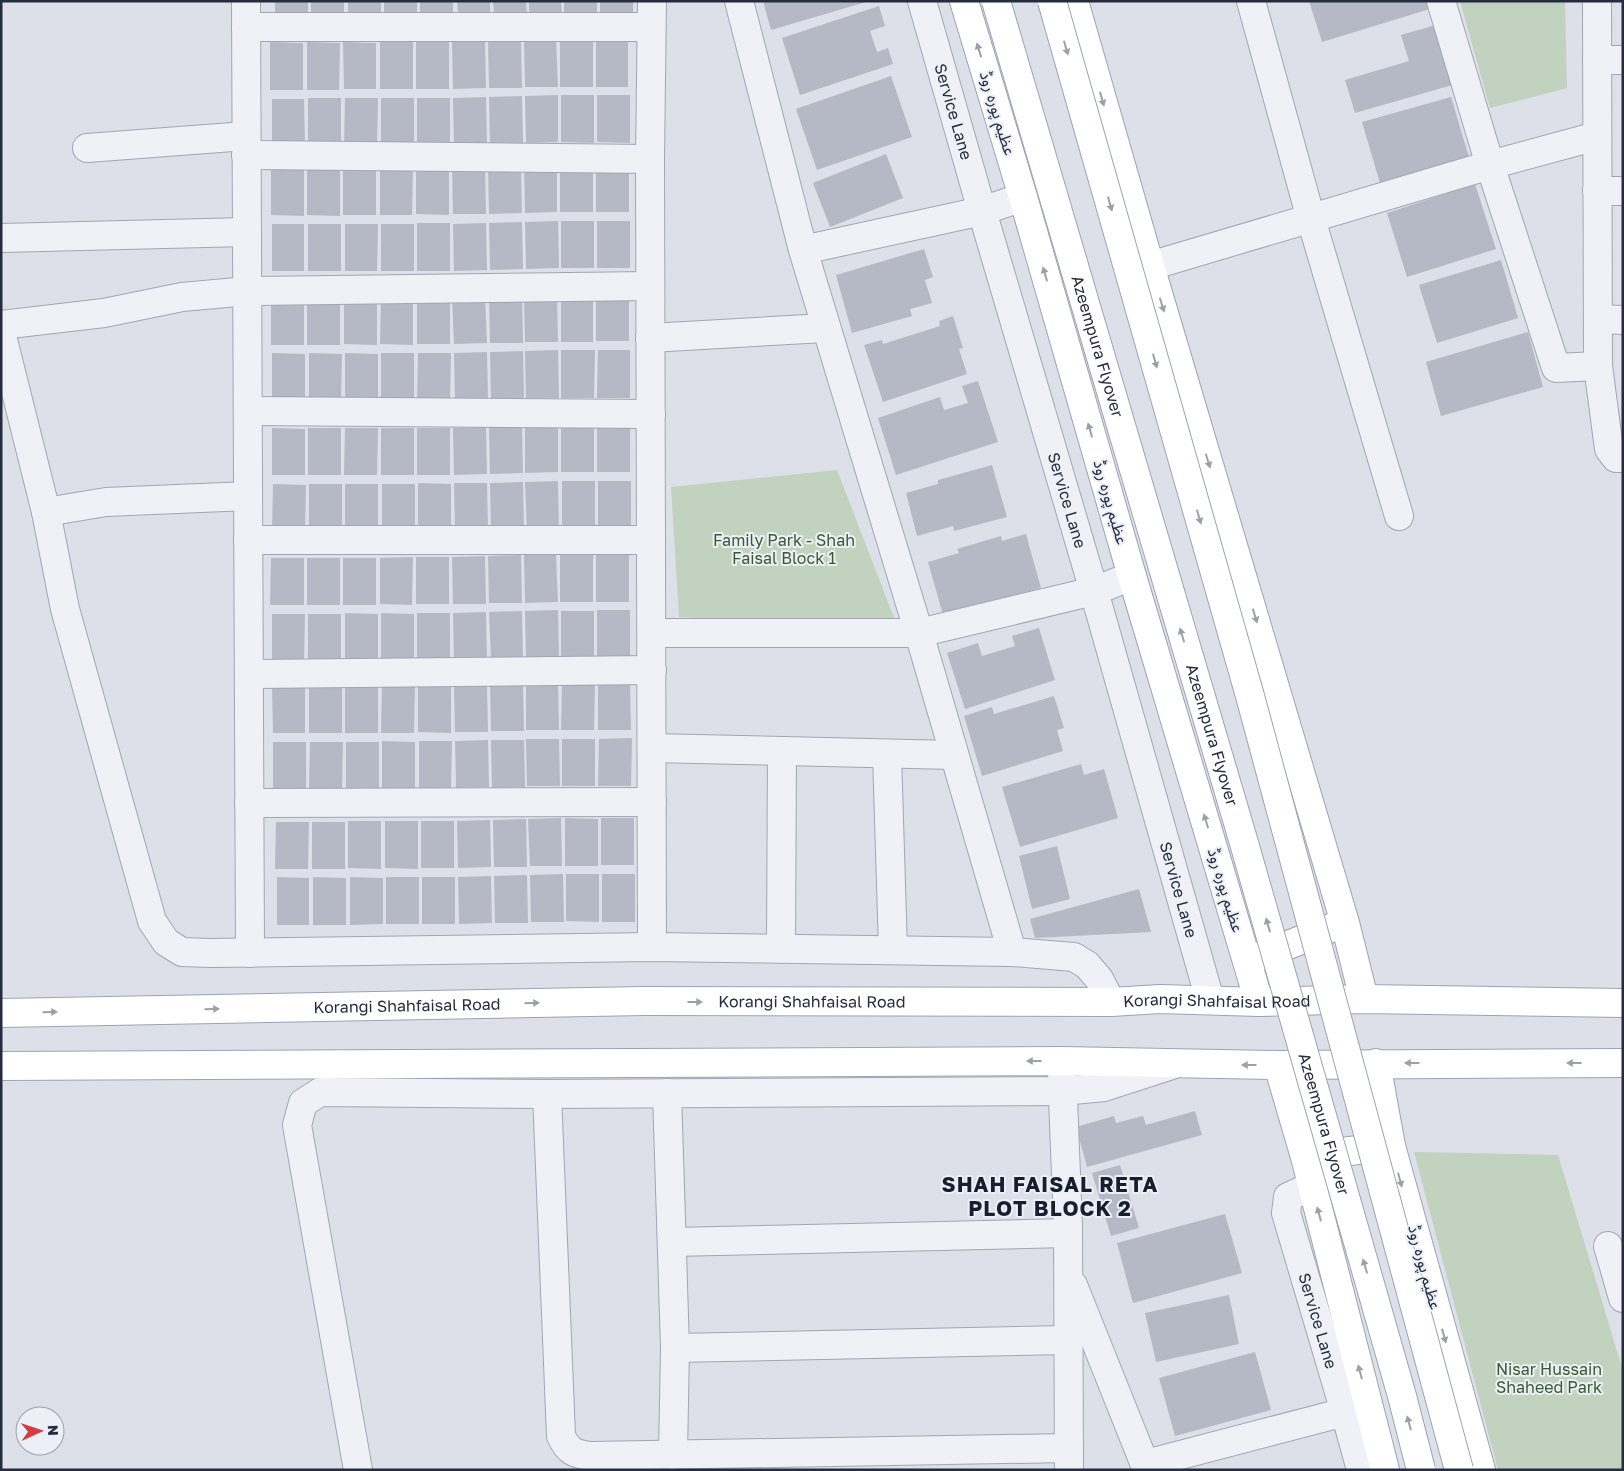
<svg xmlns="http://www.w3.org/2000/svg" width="1624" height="1471" font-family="'Golos Text','Noto Sans Arabic',sans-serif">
<rect width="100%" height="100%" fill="#dde0e8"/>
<path fill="#c1d2be" d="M1460 1H1565L1567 88 1490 108Z
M837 470 898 628 679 617 671 487Z
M1414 1152 1558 1155 1623 1371V1470H1498Z"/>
<path fill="#b4b9c5" d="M275 1H308V16H275Z
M311 1H344V16H311Z
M348 1H381V16H348Z
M384 1H417V16H384Z
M420 1H453V16L420 15Z
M457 1H490V15H458Z
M493 1H526L527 14H494Z
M529 1H561L562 13 529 14Z
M564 1H597V13H564Z
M600 1H633V13H600Z
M763 1H866V2L771 30Z
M1309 1H1431L1433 8 1322 42Z
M879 6 885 26 870 31 877 52 888 48 893 64 800 95 782 38Z
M1439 24 1456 84 1355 113 1345 80 1409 61 1401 35Z
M556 39 558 87H525L524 40Z
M560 39H593V87H560Z
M596 39H628V87H596Z
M521 40 522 88H489L488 41Z
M416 41 449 42V89H416Z
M485 41 486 88 453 89 452 42Z
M270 42 303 43V90H270Z
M307 42 340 43 339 90H307Z
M343 42 376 43V89H344Z
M380 42H413V89H380Z
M891 76 912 137 817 170 796 109Z
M558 95V142L526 143 525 96Z
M561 95H594V143L561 142Z
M597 95H630V143L597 142Z
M522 96 523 143 490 144 489 97Z
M486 97 487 144 454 145 453 98Z
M1451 97 1471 164 1382 190 1362 122Z
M308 98H341V146H308Z
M345 98H378L377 146H344Z
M381 98H414V145L381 146Z
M417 98H450V145H417Z
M272 99H304L305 146H272Z
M886 154 903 198 830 227 813 183Z
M524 165H557V212L525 213Z
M560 165H593V212H560Z
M596 165H629V212H596Z
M485 166 486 214H453L452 167Z
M521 166 522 213 489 214 488 167Z
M416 167H449V215L416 214Z
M271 168H304V216L271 215Z
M307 168H340V216L307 215Z
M343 168H376V215H343Z
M380 168H413L412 215H380Z
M1475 184 1496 249 1407 277 1387 213Z
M558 221 559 268 526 269 525 222Z
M561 221H594V268H561Z
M597 221H630V268H597Z
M522 222 523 269 490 270 489 223Z
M417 223H450V271H417Z
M486 223 487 270 454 271 453 224Z
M272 224H304V271H272Z
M308 224H341V271H308Z
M345 224H378L377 271H345Z
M381 224H414V271H381Z
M924 249 933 277 925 280 932 303 910 309 912 316 852 333 836 275Z
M1501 260 1518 318 1437 343 1419 285Z
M561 294 593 295V342H561Z
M596 294H629V341H596Z
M522 295 523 343H490L489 296Z
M524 295H557L558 342H525Z
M485 296 487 343 454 344 452 297Z
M344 297H377V345L344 344Z
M381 297H413V345L380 344Z
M417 297H450V344H417Z
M271 298H304V345H271Z
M307 298H340V345H307Z
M953 316 963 348 959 349 967 374 883 402 864 345 882 340 883 344 940 326 939 321Z
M1528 332 1543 387 1441 416 1426 362Z
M558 350 559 398H526L525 351Z
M561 350H595L594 398H561Z
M598 350H630V398H597Z
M523 351 524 399H491L490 352Z
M487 352 488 399 455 400 454 353Z
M272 353 305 354V401H272Z
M309 353 342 354 341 401H309Z
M345 353 378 354V401H345Z
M381 353H414V400H381Z
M418 353H451L450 400H417Z
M978 381 998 442 896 475 878 418 940 397 944 410 968 403 962 386Z
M558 425V472L525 473V426Z
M561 425H594V472H561Z
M597 425H630V472H597Z
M522 426 523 473 490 474 489 427Z
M486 427 487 474 454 475 453 428Z
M272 428 305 429V475H272Z
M308 428H341V475H308Z
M345 428H378L377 475H344Z
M381 428H414V475H381Z
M417 428H450V475H417Z
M992 465 1007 517 954 531 953 526 917 536 906 493 938 484V480Z
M558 481 559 528 527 529 525 482Z
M562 481H595V528H562Z
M598 481H631V528H598Z
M523 482 524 529 491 530 490 483Z
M418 483 451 484V531H418Z
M454 483H487L488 530 455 531Z
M273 484 306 485 305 532H272Z
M309 484H342V531L309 532Z
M345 484H378V531H345Z
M382 484H415V531H382Z
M1026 534 1041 588 1005 598 1006 602 943 615 928 562 959 553 957 549 1001 536 1002 541Z
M560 554H593V602H560Z
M596 554 629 555V602H596Z
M521 555 522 603H489L488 556Z
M524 555H556L558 602 525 603Z
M485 556 486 604H453L452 557Z
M413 557 412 605 380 604V558Z
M416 557H449V604H416Z
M271 558H304V605H270Z
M307 558H340V605H307Z
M343 558H376V605H343Z
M558 610 559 658H526L525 611Z
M597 610H630V658H597Z
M522 611 523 659H491L489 612Z
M561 611H594V658H561Z
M486 612 487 659 454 660 453 613Z
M345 613 378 614V661H345Z
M381 613 414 614V661H381Z
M417 613H450V660H417Z
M272 614H305L304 661H272Z
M308 614H341V661H308Z
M1039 628 1055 680 965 709 947 653 978 643 982 656 1015 646 1012 636Z
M558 682 559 730H526V683Z
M595 682 594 730H561L562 683Z
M598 682 630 683 631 730H598Z
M523 683 524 731H491L490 684Z
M487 684 488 732H455L454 685Z
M418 685H451V733L418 732Z
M272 686H305V733H273Z
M309 686H342V733H309Z
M345 686H378V733H345Z
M382 686H415L414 733H381Z
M1054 696 1064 728 1057 730 1063 751 982 776 964 716 992 707 994 714Z
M632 738 631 786H598L599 739Z
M526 739H559L560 786H527Z
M562 739H595V786H562Z
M488 740 489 787 456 788 455 741Z
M491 740H524L525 787 492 788Z
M382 741 415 742V789H382Z
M419 741H452L451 788H419Z
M273 742H306V789H273Z
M310 742H343L342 789H309Z
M346 742H379V789H346Z
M1081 764 1084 775 1104 769 1118 818 1020 847 1002 787Z
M561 818 562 866H530L528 819Z
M565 818 598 819V866H565Z
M601 818H634V865H601Z
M526 819 527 867H494L493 820Z
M490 820 491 867 458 868 457 821Z
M348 821H381V869L348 868Z
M385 821H418V869L385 868Z
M421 821H454V868H421Z
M276 822H309L308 869H275Z
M312 822H345V869H312Z
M1057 846 1070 899 1032 909 1019 856Z
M563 874 564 922H531L530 875Z
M566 874H599V922L566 921Z
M602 874H635V922H602Z
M527 875 528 923H495L494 876Z
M491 876 492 923 459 924 458 877Z
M277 877 309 878V925H277Z
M313 877 346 878V925H313Z
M350 877 383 878V924L350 925Z
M386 877H419V924H386Z
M422 877H455V924H422Z
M1139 889 1151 932 1035 938 1030 919Z
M1195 1111 1202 1135 1087 1167 1076 1127 1114 1116 1116 1123 1143 1116 1146 1125Z
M1120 1165 1139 1228 1111 1236 1092 1173Z
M1225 1214 1242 1273 1133 1303 1117 1243Z
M1229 1295 1239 1344 1156 1362 1145 1313Z
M1255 1352 1271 1410 1175 1436 1159 1378Z"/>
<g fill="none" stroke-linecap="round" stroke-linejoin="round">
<defs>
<g id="minor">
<path d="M246 1 250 953"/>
<path d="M652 1 650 159 652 947"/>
<path d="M739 1 803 250 919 633 1012 952"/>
<path id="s1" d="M922 1 982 211 1094 591 1210 1000"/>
<path d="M1251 1 1311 219 1399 516"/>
<path d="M1441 1 1490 165 1556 368 1598 366"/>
<path d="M1597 1 1598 366 1609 449 1616 458H1623"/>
<path d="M246 27H651"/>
<path d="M1597 60H1623"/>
<path d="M87 148 246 136"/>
<path d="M246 155 650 159"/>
<path d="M1597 191H1623"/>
<path d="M1 238 247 232"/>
<path d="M803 250 982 211 1023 197"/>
<path d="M1150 266 1490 165 1597 136"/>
<path d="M1598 319 1623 320"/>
<path d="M1 325 104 313 182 297 248 291 650 286"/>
<path d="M1 332 46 512 65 609 152 921 166 942 182 952 210 953 652 947 1012 952 1074 957 1087 965 1099 979 1111 1002"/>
<path d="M650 338 825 328"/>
<path d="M248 411 651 414"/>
<path d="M46 512 106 502 248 496"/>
<path d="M248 540H651"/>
<path d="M652 633H919L1094 591 1132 576"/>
<path d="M249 674 652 670"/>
<path d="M652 748 954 755"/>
<path d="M887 754 893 950"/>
<path d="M249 803 652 802"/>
<path d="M781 948 782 751"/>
<path d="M1062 1073 1068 1225 1069 1470"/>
<path d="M667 1093 675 1348 673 1455"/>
<path d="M547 1094 561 1436C568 1451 574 1454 590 1456L1069 1448"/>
<path id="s2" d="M1312 1186 1288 1197 1286 1213 1345 1412 1361 1470"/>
<path d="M672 1242 1068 1233"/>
<path d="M1608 1246 1623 1298"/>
<path d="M1073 1285 1147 1470"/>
<path d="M675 1348 1069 1340"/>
<path d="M1146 1464 1345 1412 1361 1406"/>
<path d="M358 1470 297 1125 303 1103 320 1092 547 1094 1063 1091 1104 1087 1172 1065"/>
</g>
<g id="major">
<path d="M964 1 1023 197 1132 576 1259 1002"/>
<path d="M1074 1 1150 266 1345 923 1364 999"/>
<path d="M1253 959 1336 926"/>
<path id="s3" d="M1 1013 644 1001 1111 1002 1160 999 1259 1002 1364 999 1623 1003"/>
<path d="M1376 1063 1391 1146 1481 1470"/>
<path d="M1278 1065 1305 1157 1385 1470"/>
<path d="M1 1066 1062 1061 1278 1065 1623 1063"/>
<path d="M1309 1156 1391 1146"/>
</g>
</defs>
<use href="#minor" stroke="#a2a6b2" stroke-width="30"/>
<use href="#major" stroke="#9ca3b4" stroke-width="30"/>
<use href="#minor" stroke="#f0f1f6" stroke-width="28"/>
<use href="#major" stroke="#fff" stroke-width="28"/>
<defs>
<g id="major-bridge">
<path id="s4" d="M996 1 1244 843 1402 1396 1421 1470"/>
<path d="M1052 1 1250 696 1459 1470"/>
</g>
</defs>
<use href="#major-bridge" stroke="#9ca3b4" stroke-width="30" stroke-linecap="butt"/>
<use href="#major-bridge" stroke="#fff" stroke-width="28"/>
</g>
<defs><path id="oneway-solid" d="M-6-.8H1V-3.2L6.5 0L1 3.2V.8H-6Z" transform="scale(1.25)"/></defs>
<g fill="#9da0a9">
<use href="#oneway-solid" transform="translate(1066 48) rotate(74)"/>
<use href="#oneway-solid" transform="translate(979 50) rotate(-107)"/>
<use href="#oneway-solid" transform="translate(1102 99) rotate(74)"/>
<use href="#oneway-solid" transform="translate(1110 204) rotate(74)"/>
<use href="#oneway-solid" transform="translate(1045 274) rotate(-106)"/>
<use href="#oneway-solid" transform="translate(1162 305) rotate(73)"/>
<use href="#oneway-solid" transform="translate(1155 361) rotate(74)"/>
<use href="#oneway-solid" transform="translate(1090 430) rotate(-106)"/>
<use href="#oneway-solid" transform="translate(1208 461) rotate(73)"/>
<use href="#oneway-solid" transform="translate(1199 517) rotate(74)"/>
<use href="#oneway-solid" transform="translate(1255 616) rotate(73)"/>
<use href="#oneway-solid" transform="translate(1182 635) rotate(-107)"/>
<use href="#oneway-solid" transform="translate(1206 821) rotate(-107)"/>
<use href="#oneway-solid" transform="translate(1268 925) rotate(-106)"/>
<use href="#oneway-solid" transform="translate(695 1002)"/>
<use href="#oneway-solid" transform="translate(532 1003) rotate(-1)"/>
<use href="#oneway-solid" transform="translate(212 1009) rotate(-1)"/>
<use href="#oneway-solid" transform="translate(50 1012) rotate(-1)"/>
<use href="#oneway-solid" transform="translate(1034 1061) rotate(180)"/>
<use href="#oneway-solid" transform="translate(1412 1063) rotate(180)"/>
<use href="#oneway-solid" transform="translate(1574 1063) rotate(180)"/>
<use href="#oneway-solid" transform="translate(1249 1065) rotate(-180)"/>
<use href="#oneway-solid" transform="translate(1400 1180) rotate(75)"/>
<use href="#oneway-solid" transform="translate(1319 1214) rotate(-105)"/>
<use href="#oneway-solid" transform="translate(1365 1266) rotate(-106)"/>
<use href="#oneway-solid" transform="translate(1444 1336) rotate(75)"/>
<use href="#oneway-solid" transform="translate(1360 1372) rotate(-105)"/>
<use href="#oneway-solid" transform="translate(1409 1423) rotate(-105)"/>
</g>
<g text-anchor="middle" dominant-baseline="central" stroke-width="4" stroke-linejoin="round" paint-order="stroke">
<g font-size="16" fill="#262c3f" stroke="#eceff5">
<text stroke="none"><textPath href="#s1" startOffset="115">Service Lane</textPath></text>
<text transform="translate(998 113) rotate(73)">عظیم پورہ روڈ</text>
<text stroke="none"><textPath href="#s4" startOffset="360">Azeempura Flyover</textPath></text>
<text stroke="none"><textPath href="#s1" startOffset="520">Service Lane</textPath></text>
<text transform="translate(1111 502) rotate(74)">عظیم پورہ روڈ</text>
<text stroke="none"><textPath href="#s4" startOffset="765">Azeempura Flyover</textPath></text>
<text stroke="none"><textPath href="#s1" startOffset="925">Service Lane</textPath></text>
<text transform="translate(1226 890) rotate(73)">عظیم پورہ روڈ</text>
<text stroke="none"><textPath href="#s3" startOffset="1216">Korangi Shahfaisal Road</textPath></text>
<text stroke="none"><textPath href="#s3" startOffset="811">Korangi Shahfaisal Road</textPath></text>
<text stroke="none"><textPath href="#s3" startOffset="406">Korangi Shahfaisal Road</textPath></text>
<text stroke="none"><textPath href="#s4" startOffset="1170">Azeempura Flyover</textPath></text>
<text transform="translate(1425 1267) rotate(75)">عظیم پورہ روڈ</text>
<text stroke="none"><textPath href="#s2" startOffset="155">Service Lane</textPath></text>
</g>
<g font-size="16" fill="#365b32" stroke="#eceff5">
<text x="784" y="540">Family Park - Shah<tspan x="784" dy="18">Faisal Block 1</tspan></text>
<text x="1549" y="1369">Nisar Hussain<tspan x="1549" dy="18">Shaheed Park</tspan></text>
</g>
<g font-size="21" font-weight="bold" letter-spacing="1" fill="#181e2f" stroke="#eceff5">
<text x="1050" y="1184">SHAH FAISAL RETA<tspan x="1050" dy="24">PLOT BLOCK 2</tspan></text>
</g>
</g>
<rect width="1624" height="1471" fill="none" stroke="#262c3f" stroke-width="5"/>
<g transform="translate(40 1431) rotate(87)"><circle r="24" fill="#eceff5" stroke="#9da1ac"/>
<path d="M0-4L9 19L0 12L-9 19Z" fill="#d43b43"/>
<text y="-8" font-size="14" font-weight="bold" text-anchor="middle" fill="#262c3f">N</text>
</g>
</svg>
